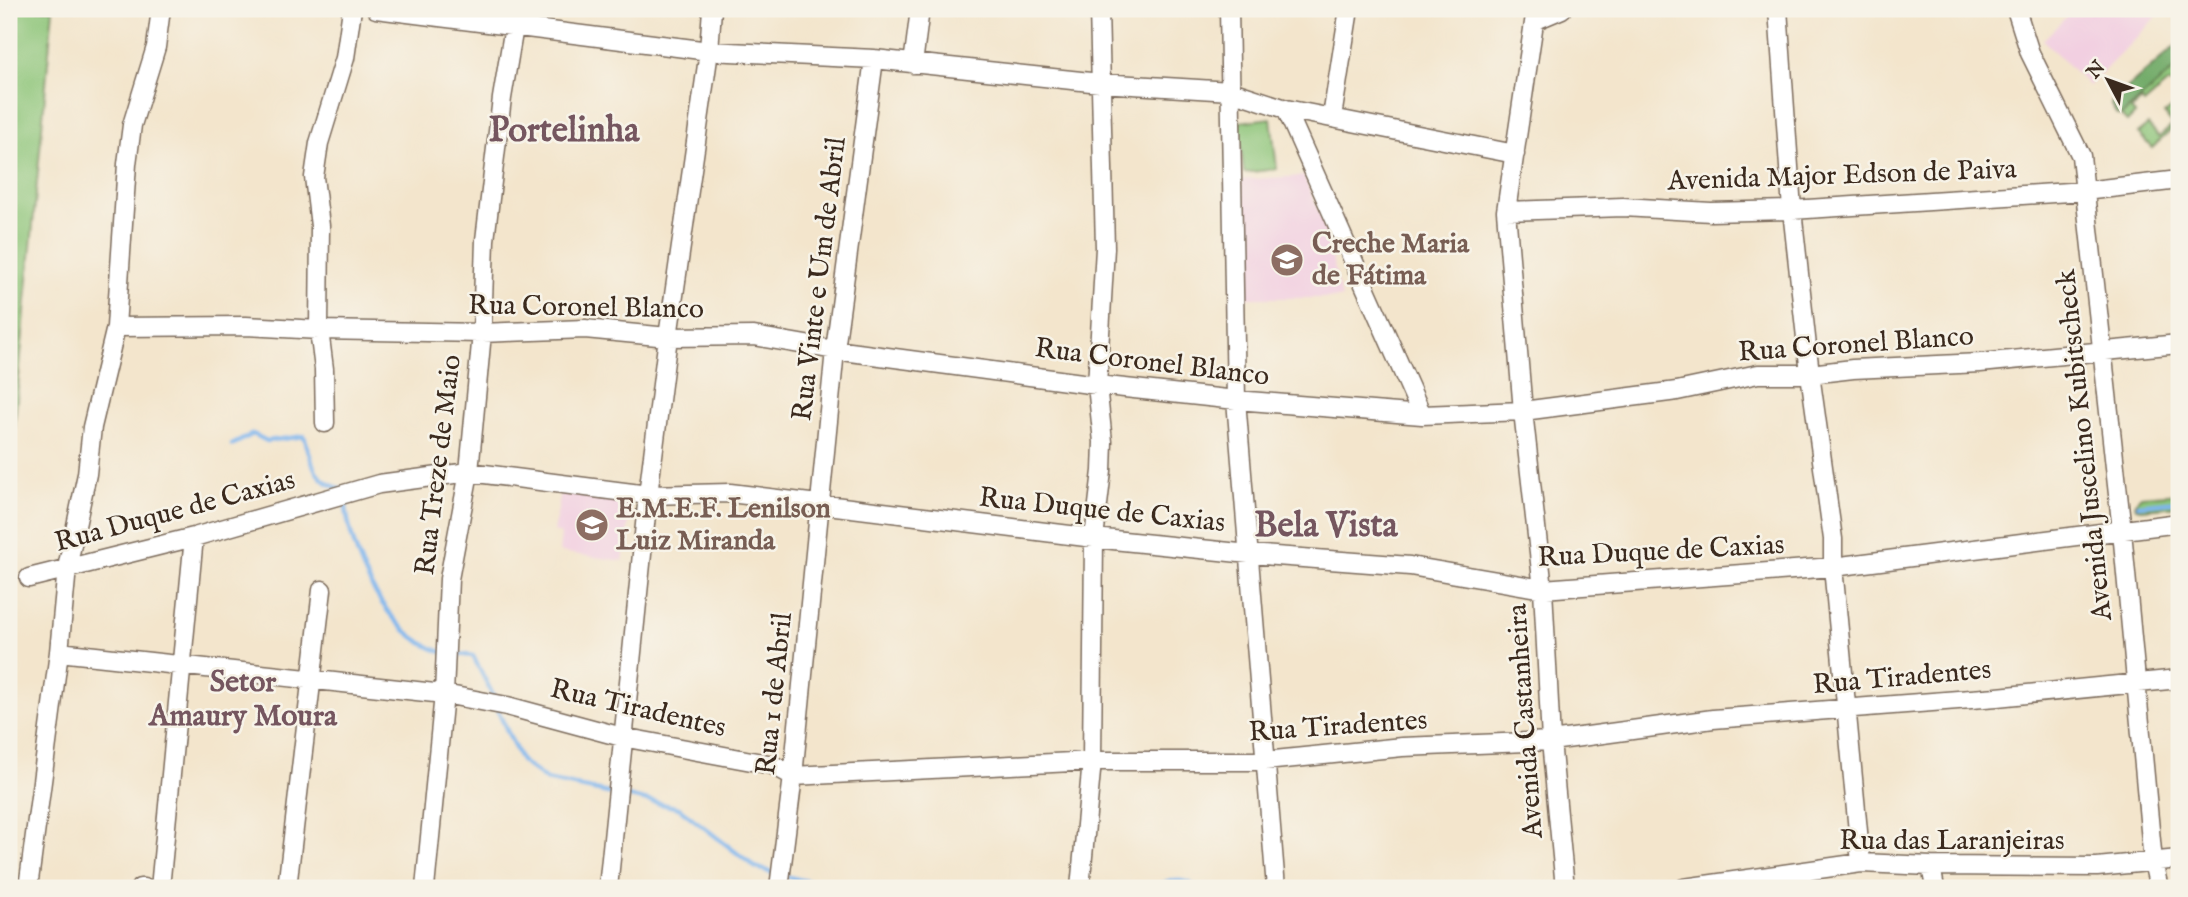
<svg xmlns="http://www.w3.org/2000/svg" width="2188" height="897" font-family="'IM FELL English',serif">
<rect width="100%" height="100%" fill="#f7f3e8"/>
<filter id="ink" filterUnits="userSpaceOnUse"><feTurbulence type="fractalNoise" baseFrequency=".0143" numOctaves="2"/><feDisplacementMap in="SourceGraphic" scale="14" xChannelSelector="R" yChannelSelector="G"/><feConvolveMatrix kernelMatrix="1 2 1 2 8 2 1 2 1" color-interpolation-filters="sRGB"/></filter>
<filter id="wash" filterUnits="userSpaceOnUse"><feTurbulence type="fractalNoise" baseFrequency=".00686" numOctaves="4" result="noise"/><feDisplacementMap in="SourceGraphic" scale="28" xChannelSelector="R" yChannelSelector="G"/><feGaussianBlur stdDeviation="1.57" result="paint"/><feColorMatrix in="noise" values="0 0 0 0 0 0 0 0 0 0 0 0 0 0 0 0 0 1.4 0 .05"/><feComposite in="paint" operator="in"/></filter>
<g filter="url(#wash)">
<rect width="100%" height="100%" fill="#f3e5cc"/>
<path fill="#f2cfe1" d="M2074 9H2164L2089 86 2043 40Z
M1304 176 1323 222 1342 298H1243L1237 180Z
M561 492 632 502 623 561 559 552 561 534 554 532Z"/>
<path fill="#8cc478" stroke="#64774b" stroke-width="2" d="M9 9H53L9 485Z
M2179 65V86L2176 82 2171 85 2168 83 2144 104 2142 101 2131 110 2135 114 2127 122 2121 116Z
M2176 104 2179 107V123L2152 148 2138 133 2148 125 2159 137 2173 125 2164 114Z
M1271 118 1277 169 1244 173 1238 122Z
M2179 493V506L2141 509 2136 508 2135 502 2141 496Z"/>
<path fill="#71aa68" stroke="#566a43" stroke-width="2" d="M2179 43V65L2121 116 2117 115 2111 105 2112 101Z"/>
<g fill="none" stroke-linecap="round" stroke-linejoin="round">
<path stroke="#7eb5ed" stroke-width="4.5" d="M232 445 253 434 267 441 304 436C313 462 311 479 341 489
M345 499C350 556 384 633 442 652
M2138 505 2179 501
M450 653 473 656 495 699
M498 711 521 761 546 780 613 794
M622 795 679 808 755 867 776 874
M784 876 836 888
M1154 888C1169 879 1183 877 1197 888"/>
</g>
</g>
<g filter="url(#ink)">
<g fill="none" stroke-linecap="round" stroke-linejoin="round">
<defs>
<path id="minor" d="M376 9 709 51 874 59 1100 83 1231 91 1286 109 1515 154
M1229 9 1236 400 1276 888
M1536 9 1506 211 1523 411 1543 589 1551 741 1565 888
M1778 9 1792 210 1810 374 1833 539V567L1861 863
M2016 9 2030 53 2081 156 2122 531 2153 862 2159 888
M1536 20 1562 9
M913 64 920 9
M1286 109 1422 415
M1332 117 1349 9
M1506 211 1623 207 1711 212 1792 210 2084 191 2179 180
M116 327 246 326 319 330 482 333 585 329 668 337 754 336 835 350 1097 385 1236 400 1422 415 1523 411 1677 391 1758 374H1810L1853 369 1980 363 2179 344
M325 423 324 369 319 330 320 226 314 177 319 143 345 58 352 9
M29 578 194 537 379 484 469 472 648 495 730 493 1094 538 1249 554 1410 566 1543 589 1833 567 2179 523
M59 652 444 694 507 706 622 737 773 765 793 776 1092 761H1265L1402 747 1551 741 1713 719 1997 697 2179 679
M1931 866 1935 888
M28 888 59 652 67 568 87 474 92 427 116 327 127 164 132 125 156 47 161 9
M140 888H144
M160 888 194 537
M287 888 322 590
M425 888 444 694 449 579 469 472 482 333 485 240 502 98 517 9
M608 888 648 495 668 337 709 51 712 9
M779 888 793 776 835 350 874 59
M1080 888 1092 761 1094 538 1102 471 1103 442 1097 385 1105 248 1099 9
M1684 888 1861 863 1931 866 2097 867 2179 859"/>
</defs>
<use href="#minor" stroke="#7b6b5b" stroke-width="21"/>
<use href="#minor" stroke="#fff" stroke-width="18"/>
</g>
</g>
<defs>
<symbol id="school-disc" viewBox="-11 -11 22 22"><circle r="9.5" fill="#8d6e63" stroke="#f7f3e8"/><path d="M0-5L7-2L0 1L-7-2ZM-4 1L0 2.5L4 1V4Q0 6-4 4Z" fill="#fff"/></symbol>
</defs>
<g fill-rule="evenodd">
<use href="#school-disc" x="1268" y="241" width="38" height="38"/>
<use href="#school-disc" x="573" y="506" width="38" height="38"/>
</g>
<g text-anchor="middle" dominant-baseline="central" stroke-width="5" stroke-linejoin="round" paint-order="stroke">
<g font-size="28" fill="#3b2a1e" stroke="#f7f3e8">
<text transform="translate(1842 176) rotate(-2)">Avenida Major Edson de Paiva</text>
<text transform="translate(820 279) rotate(-83)">Rua Vinte e Um de Abril</text>
<text transform="translate(586 308) rotate(1)">Rua Coronel Blanco</text>
<text transform="translate(1856 345) rotate(-4)">Rua Coronel Blanco</text>
<text transform="translate(1152 363) rotate(7)">Rua Coronel Blanco</text>
<text transform="translate(2085 445) rotate(-96)">Avenida Juscelino Kubitscheck</text>
<text transform="translate(439 465) rotate(-83)">Rua Treze de Maio</text>
<text transform="translate(1102 511) rotate(6)">Rua Duque de Caxias</text>
<text transform="translate(175 512) rotate(-15)">Rua Duque de Caxias</text>
<text transform="translate(1661 552) rotate(-3)">Rua Duque de Caxias</text>
<text transform="translate(1902 678) rotate(-5)">Rua Tiradentes</text>
<text transform="translate(775 694) rotate(-84)">Rua 1 de Abril</text>
<text transform="translate(638 709) rotate(13)">Rua Tiradentes</text>
<text transform="translate(1526 721) rotate(-94)">Avenida Castanheira</text>
<text transform="translate(1338 727) rotate(-4)">Rua Tiradentes</text>
<text x="1952" y="841">Rua das Laranjeiras</text>
</g>
<g font-size="28" font-weight="bold" fill="#785e54" stroke="#f7f3e8" text-anchor="start">
<text x="1312" y="244">Creche Maria<tspan x="1312" dy="32">de Fátima</tspan></text>
<text x="616" y="509">E.M.E.F. Lenilson<tspan x="616" dy="32">Luiz Miranda</tspan></text>
</g>
<g font-size="30" font-weight="bold" fill="#75565f" stroke="#f7f3e8">
<text x="243" y="683">Setor<tspan x="243" dy="34">Amaury Moura</tspan></text>
</g>
<g font-size="35" font-weight="bold" fill="#75565f" stroke="#f7f3e8">
<text x="564" y="131">Portelinha</text>
<text x="1326" y="526">Bela Vista</text>
</g>
</g>
<rect width="2188" height="897" fill="none" stroke="#f7f3e8" stroke-width="35"/>
<g transform="translate(2108 80) rotate(311)" stroke="#f7f3e8" stroke-width="5" paint-order="stroke">
<path d="M0-5L12 26L0 18L-12 26Z" fill="#3b2a1e"/>
<text y="-10" font-size="19" font-weight="bold" text-anchor="middle" fill="#3b2a1e">N</text>
</g>
</svg>
